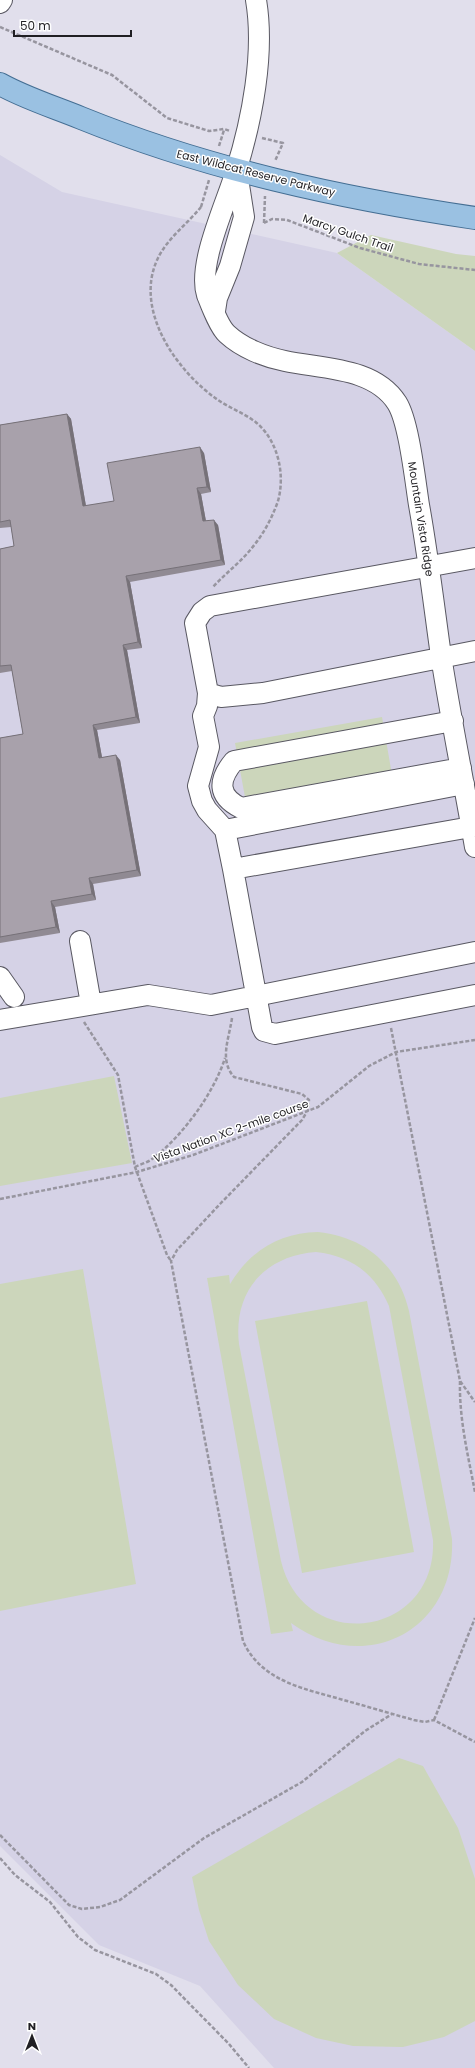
<svg xmlns="http://www.w3.org/2000/svg" width="475" height="2068" font-family="Poppins,sans-serif">
<rect width="100%" height="100%" fill="#e1dfec"/>
<path fill="#d5d2e6" d="M0 155 62 192 337 253 475 351V2068H274L200 1986 99 1945 0 1846Z"/>
<path fill="#ccd6bb" fill-rule="evenodd" d="M371 235 456 254 475 256V351L337 253Z
M382 717 396 798 250 824 235 743Z
M114 1076 132 1163 0 1186V1098Z
M318 1232C365 1237 398 1265 409 1311L452 1539C456 1631 365 1677 291 1623L293 1631 271 1634 207 1278 229 1275 230 1284C250 1251 279 1233 318 1232ZM316 1252C352 1256 375 1274 389 1306L433 1540C437 1638 304 1656 281 1561L239 1344C233 1292 264 1256 316 1252Z
M83 1269 136 1584 0 1611V1284Z
M367 1301 414 1552 302 1573 255 1321Z
M399 1758 423 1766 458 1828 475 1879V2021L444 2037 403 2047 353 2046 316 2038 274 2019 238 1985 209 1941 199 1910 192 1877Z"/>
<g fill="none" stroke-linecap="round" stroke-linejoin="round">
<defs>
<path id="minor" d="M256 0C265 53 252 120 236 171 227 202 197 264 207 295 211 305 219 327 227 334 242 348 265 357 285 361 322 369 374 367 397 403 409 422 415 480 419 505 428 555 434 606 441 656 451 720 464 783 475 847
M0 3 2 0
M215 311 217 298 230 266 244 217 237 172
M208 693 221 697 263 693 475 651
M453 721 234 761C218 780 217 796 241 808L461 768
M471 827 233 869 262 1027 264 1031 275 1034 475 995
M225 830 464 784
M233 869 225 830 207 810 202 801 198 786 209 747 203 716 207 706 208 693 195 623 202 612 210 606 475 558
M80 941 91 1004
M0 977 14 997
M0 1020 148 995 211 1005 475 952"/>
<path id="major" d="M0 84C25 98 54 107 81 118 207 169 340 198 475 218"/>
</defs>
<use href="#minor" stroke="#595862" stroke-width="22"/>
<use href="#major" stroke="#446e93" stroke-width="24"/>
<path stroke="#97959f" stroke-width="2.5" stroke-dasharray="4 2" stroke-linecap="butt" d="M0 27 112 75 167 118 209 131 224 129 230 131
M262 138 283 143 275 161
M219 146 224 130
M201 207C188 223 167 239 158 258 133 309 176 371 218 400 231 409 247 414 259 425 279 444 285 476 278 501 270 524 258 543 241 560 232 569 222 577 213 587
M201 207 209 180
M264 223 265 196
M264 223 272 219 287 220 360 248 419 264 475 270
M232 1018C229 1039 219 1060 234 1077L302 1094 309 1100 308 1110 302 1120 220 1204 177 1250 171 1261 243 1641C262 1683 307 1689 347 1701 369 1707 392 1714 414 1720L425 1722 434 1720 475 1742
M84 1022 118 1075 135 1167 167 1255 171 1261
M391 1028 460 1381 475 1402
M135 1167C140 1164 147 1163 152 1159 182 1137 214 1093 225 1058
M0 1199 137 1172 193 1155 318 1107 369 1066 396 1052 475 1040
M460 1381C459 1419 468 1455 475 1492
M434 1720 475 1618
M0 1835 69 1905 82 1909 100 1907 120 1900 204 1838 302 1782 365 1731 392 1714
M0 1858 15 1875 50 1902 78 1937 95 1950 156 1974 171 1985 229 2044 249 2068"/>
<use href="#minor" stroke="#fff" stroke-width="20"/>
<use href="#major" stroke="#9ac1e2" stroke-width="22"/>
</g>
<path fill="#908a93" d="M67 414 71 419 86 506 114 501 204 453 211 492 201 494 206 521 218 525 225 565 130 582 142 648 127 650 140 723 97 730 102 757 120 760 141 876 93 884 96 900 55 907 60 933 0 943V738L23 734 12 671 0 673V549L14 546 11 527 0 528V425Z"/>
<path fill="#767178" d="M67 414 71 419 87 512 83 506Z
M200 447 204 453 211 492 207 487Z
M197 488 201 494 207 527 203 521Z
M214 520 218 525 225 565 221 560Z
M126 576 130 582 142 648 138 642Z
M123 645 127 650 140 723 136 717Z
M93 725 97 730 103 763 99 758Z
M116 755 120 760 141 876 137 870Z
M89 878 93 884 96 900 92 894Z
M51 901 55 907 60 933 56 927Z"/>
<path fill="#a8a1ab" stroke="#767178" d="M67 414 83 506 114 501 107 463 200 447 207 487 197 488 203 521 214 520 221 560 126 576 138 642 123 645 136 717 93 725 99 758 116 755 137 870 89 878 92 894 51 901 56 927 0 937V738L23 734 11 665 0 666V549L14 546 10 520 0 522V425Z"/>
<g text-anchor="middle" dominant-baseline="central" stroke-width="3" stroke-linejoin="round" paint-order="stroke">
<g font-size="11" fill="#201f23" stroke="#fff">
<text transform="translate(256 173) rotate(14)">East Wildcat Reserve Parkway</text>
<text transform="translate(348 233) rotate(19)">Marcy Gulch Trail</text>
<text transform="translate(421 519) rotate(81)">Mountain Vista Ridge</text>
<text transform="translate(231 1131) rotate(-20)">Vista Nation XC 2-mile course</text>
</g>
</g>
<g transform="translate(32 2036)" stroke="#ffffff" stroke-width="3" paint-order="stroke">
<path d="M0-3L7 15L0 10L-7 15Z" fill="#201f23"/>
<text y="-6" font-size="11" font-weight="bold" text-anchor="middle" fill="#201f23">N</text>
</g>
<path d="M14 30v6h117v-6" fill="none" stroke="#201f23" stroke-width="2"/>
<text x="20" y="30" font-size="12" fill="#201f23" stroke="#ffffff" stroke-width="3" paint-order="stroke">50 m</text>
</svg>
